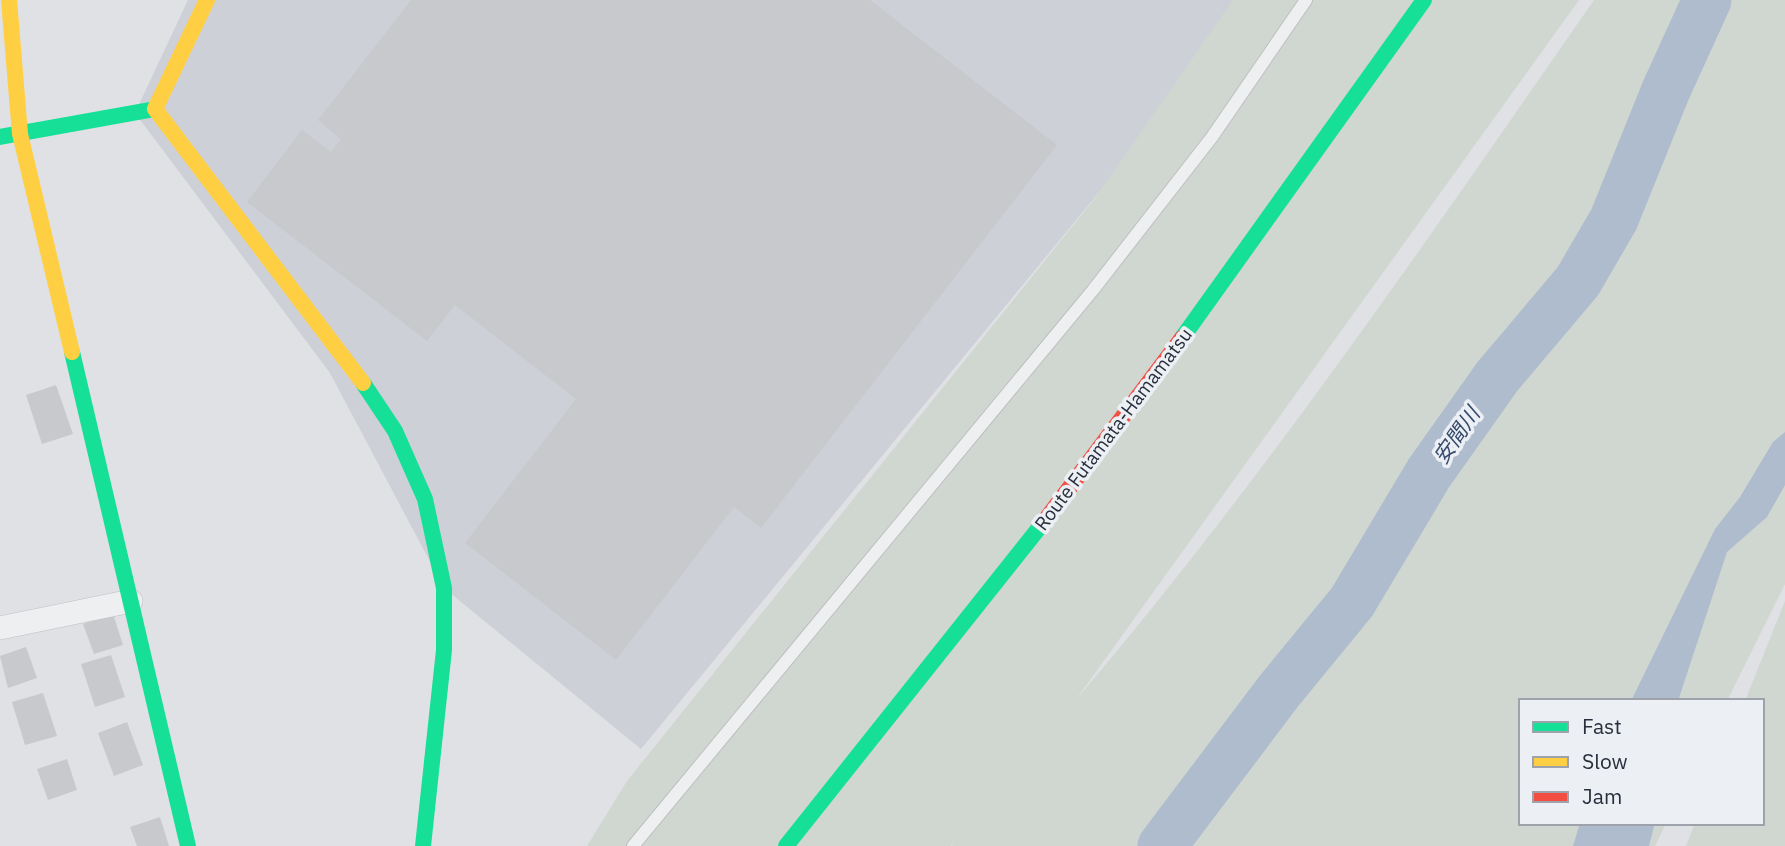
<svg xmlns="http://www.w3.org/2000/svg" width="1785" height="846" font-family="'IBM Plex Sans','Noto Sans JP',sans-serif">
<rect width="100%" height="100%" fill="#dfe1e4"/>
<path fill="#cdd0d7" d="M188 0H1247L1207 61 641 749 444 588 330 373 135 113Z"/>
<path fill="#cfd7d0" d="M1233 0H1579L1075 701C1264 479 1428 239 1594 0H1785V584L1727 701H1521V823H1666L1655 846H952L954 842 951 846H587L627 781 1095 198Z
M1785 601V846H1686L1695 823H1762V701H1745Z"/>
<path fill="#afbcce" d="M1785 432V485L1767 517 1727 552 1678 701H1631L1715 529 1740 497 1773 442Z
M1580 823H1655L1649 846H1573Z"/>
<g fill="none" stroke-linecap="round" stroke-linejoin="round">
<path stroke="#afbcce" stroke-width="49" d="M1162 846 1279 691 1352 602 1429 473 1497 377 1578 281 1614 219 1666 90 1707 0"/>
</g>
<path fill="#c7c9cc" d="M411 0H870L1057 145 761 528 734 507 616 660 465 543 576 399 455 305 427 341 247 202 302 130 331 152 341 139 318 120Z
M56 385 73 434 42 444 26 395Z
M113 614 123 645 94 654 83 624Z
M26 647 37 678 8 688 0 656Z
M111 655 125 697 95 707 81 664Z
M43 693 57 736 25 745 12 702Z
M127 722 143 765 114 776 98 733Z
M67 759 77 790 48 800 37 769Z
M160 817 169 846H137L130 827Z"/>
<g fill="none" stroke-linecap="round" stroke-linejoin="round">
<defs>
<path id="lane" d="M633 846 1093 290 1212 137 1306 0"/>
<path id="street" d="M0 628 131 601"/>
</defs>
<use href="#lane" stroke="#bdbfc2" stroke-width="14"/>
<use href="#street" stroke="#bdbfc2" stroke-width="24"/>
<use href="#lane" stroke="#eeeff0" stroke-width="12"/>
<use href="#street" stroke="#eeeff0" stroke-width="23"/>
<path stroke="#16e098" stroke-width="16" d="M0 137 155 109
M1182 338 1424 0
M72 352 188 846
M363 383 395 431 425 499 444 588V650L423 846
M786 846 1043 523"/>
<path stroke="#ffcf43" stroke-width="16" d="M9 0 20 134 72 352
M155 109 363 383
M155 109 207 0"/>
<path stroke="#f24e42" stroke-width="16" d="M1043 523 1182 338"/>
</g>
<g text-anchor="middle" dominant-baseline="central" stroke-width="7" stroke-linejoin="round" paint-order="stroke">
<g font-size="19" fill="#282e3b" stroke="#eceff4">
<text transform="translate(1113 429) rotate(-53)">Route Futamata-Hamamatsu</text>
</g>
<g font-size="21" font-style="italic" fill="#354a6c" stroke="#eceff4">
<text transform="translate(1456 435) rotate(-55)">安間川</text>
</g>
</g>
<rect x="1519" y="699" width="245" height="126" fill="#eceff4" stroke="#9ea2aa" stroke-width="2"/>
<rect x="1533" y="722" width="35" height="10" fill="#16e098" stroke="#9ea2aa" stroke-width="2"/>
<text x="1582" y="734" font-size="21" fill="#282e3b">Fast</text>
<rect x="1533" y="757" width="35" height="10" fill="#ffcf43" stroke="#9ea2aa" stroke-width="2"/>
<text x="1582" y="769" font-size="21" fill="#282e3b">Slow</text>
<rect x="1533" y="792" width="35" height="10" fill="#f24e42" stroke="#9ea2aa" stroke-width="2"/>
<text x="1582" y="804" font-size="21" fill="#282e3b">Jam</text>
</svg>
